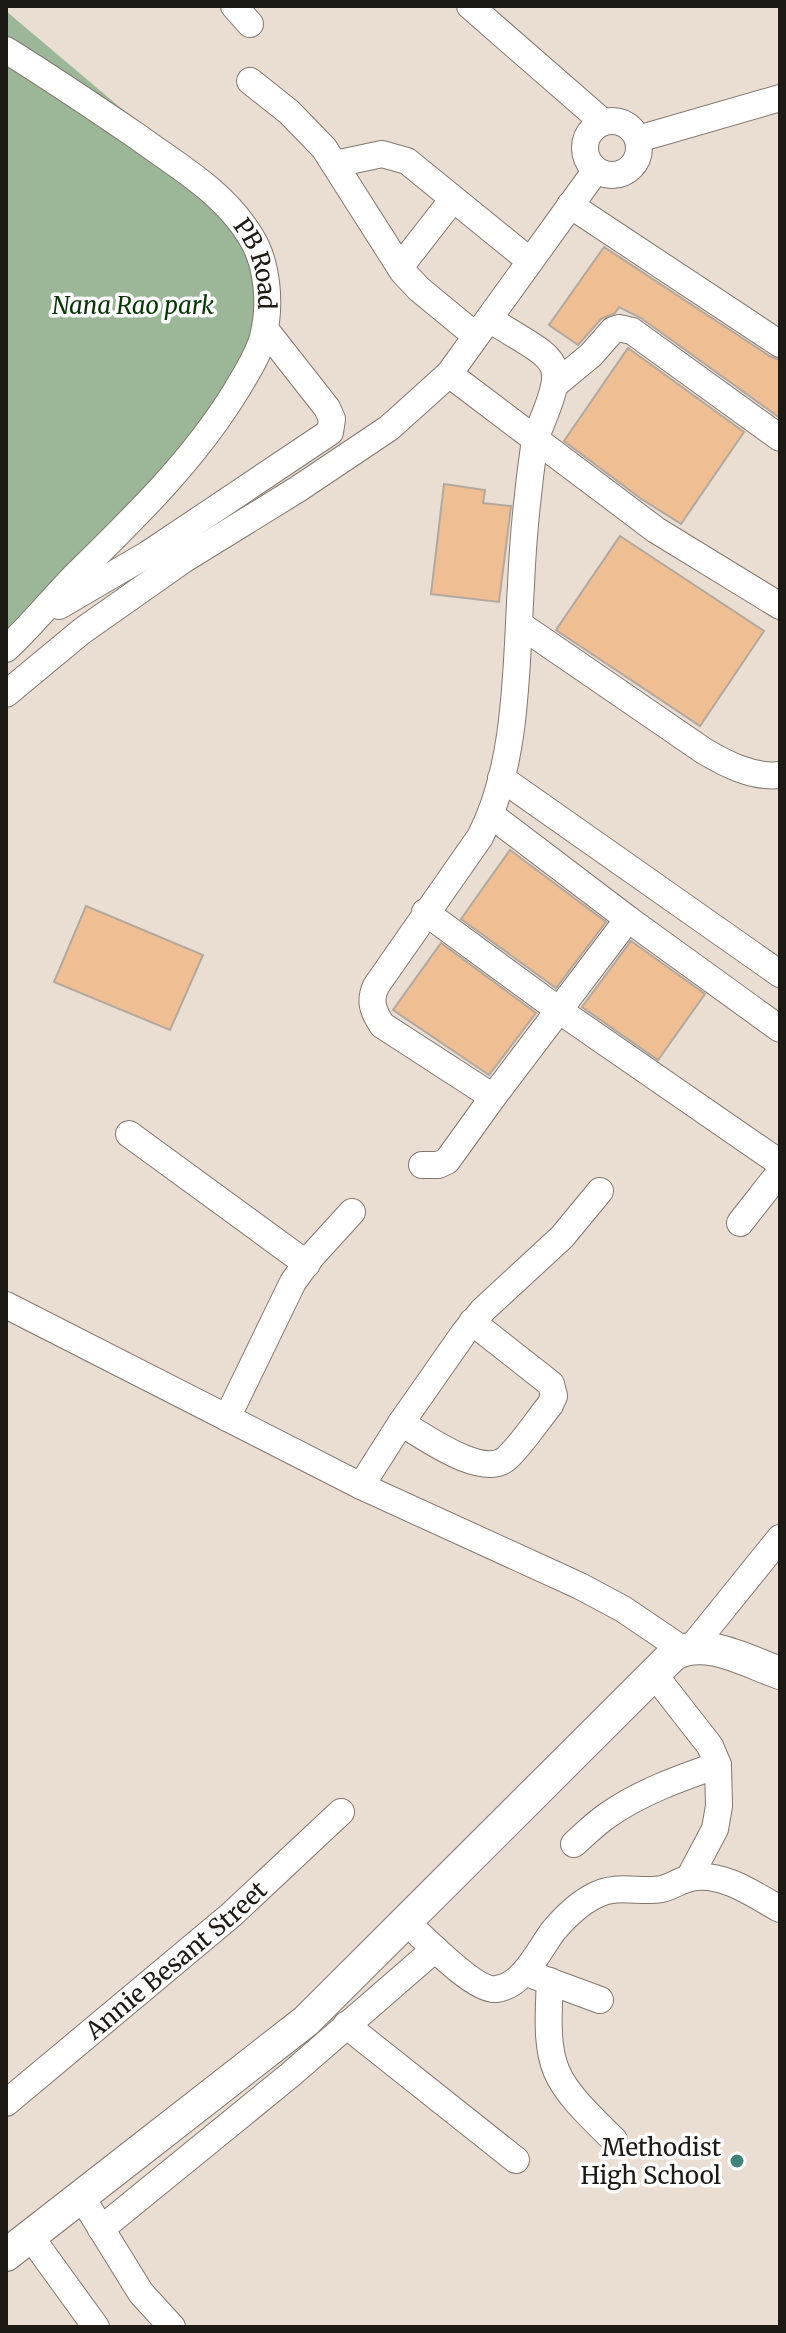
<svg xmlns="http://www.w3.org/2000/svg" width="786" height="2333" font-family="Merriweather,serif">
<rect width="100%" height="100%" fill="#eaded3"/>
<path fill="#9bb797" d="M6 11 239 208 273 329 154 506 6 647Z"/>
<path fill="#efbf93" stroke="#b3a89e" stroke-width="2" d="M604 247 771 357 780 360V418L641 318 619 307 615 313 601 319 578 345 549 325Z
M628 348 744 432 681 524 640 498 564 441Z
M444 484 485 490 483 503 511 506 499 602 431 594Z
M620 536 764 631 700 726 556 630Z
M510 850 606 922 556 988 461 919Z
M86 906 203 955 170 1030 54 982Z
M631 941 705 994 658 1060 582 1007Z
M441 943 536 1013 489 1075 393 1010Z"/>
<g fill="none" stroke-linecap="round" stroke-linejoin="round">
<defs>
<g id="minor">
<path d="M234 6 250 24"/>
<path d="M470 6 603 122"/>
<path id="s1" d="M6 50C51 78 94 107 138 137 179 167 224 192 251 237 268 264 271 306 263 337 258 356 246 374 236 391 193 461 135 517 77 574 53 598 31 626 6 649"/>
<path d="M250 81 289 112 324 148 403 272 419 289 476 336"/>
<circle cx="612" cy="148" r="27"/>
<path d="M638 139 780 98"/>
<path d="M335 164 382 154 407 161 530 261"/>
<path d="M570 205 780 344"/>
<path d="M400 267 453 199"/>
<path d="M489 319C562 365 570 355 535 439L656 530 780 606"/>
<path d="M449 374 596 170"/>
<path d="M557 383 591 355 613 330 619 328 632 331 780 438"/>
<path d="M59 606 148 554 330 432 332 419 327 408 265 329"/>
<path d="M519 624 704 751C726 764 753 778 780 775"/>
<path d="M6 694 82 631 183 560 298 489 389 428 449 374 535 439C528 488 523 536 521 585 516 665 518 764 480 837L376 986C369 1001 373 1011 382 1025L493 1097 628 919 491 815"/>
<path d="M501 778 780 974"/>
<path d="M425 912 560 1011 780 1163"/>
<path d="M628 919 780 1029"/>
<path d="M129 1134 307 1264"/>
<path d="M422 1165H438L447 1161 493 1097"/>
<path d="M740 1223 780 1172"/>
<path d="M6 1305 361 1486 580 1586 623 1609 682 1649"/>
<path d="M227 1418 293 1282 311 1257 352 1212"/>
<path d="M401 1423C424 1436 483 1480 507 1458 523 1443 536 1422 550 1405L554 1396 551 1384 472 1322"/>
<path d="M361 1486 401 1423 464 1333 483 1310 562 1237 600 1191"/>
<path d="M692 1647 780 1538"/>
<path d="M653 1673 710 1746 718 1765 719 1806 715 1829 689 1878"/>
<path d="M574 1844C585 1834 596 1823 608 1815 641 1792 680 1778 718 1765"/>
<path d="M405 1921C422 1936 475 1992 496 1989 524 1986 539 1949 554 1930 566 1916 579 1903 596 1895 617 1884 640 1893 662 1889 674 1886 683 1878 696 1877 726 1874 756 1896 780 1909"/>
<path d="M535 1976 600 2000"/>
<path d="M550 1981C545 2071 551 2078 614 2140"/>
<path d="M346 2025 516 2160"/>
<path id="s2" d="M6 2103 231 1915 341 1812"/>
<path d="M81 2196 141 2293 172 2327"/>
<path d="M101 2229 290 2075 435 1949"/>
<path d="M30 2236 96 2327"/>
</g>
<path id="major" d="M6 2255 306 2021 673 1655C705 1636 748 1662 780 1673"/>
</defs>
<use href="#minor" stroke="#82776e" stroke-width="28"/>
<use href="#major" stroke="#82776e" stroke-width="34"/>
<use href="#minor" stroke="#fff" stroke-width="26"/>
<use href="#major" stroke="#fff" stroke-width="32"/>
</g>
<circle fill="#3f8479" stroke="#fff" stroke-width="3" cx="737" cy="2161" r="8"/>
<g text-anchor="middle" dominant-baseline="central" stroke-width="7" stroke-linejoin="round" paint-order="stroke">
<g font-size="24" fill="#1d1915" stroke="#fff">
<text stroke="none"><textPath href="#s1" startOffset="338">PB Road</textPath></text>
<text stroke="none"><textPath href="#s2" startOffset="222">Annie Besant Street</textPath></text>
</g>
<g font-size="24" font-style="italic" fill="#093505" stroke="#fff">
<text x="133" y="305">Nana Rao park</text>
</g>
<g font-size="24" fill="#1d1915" stroke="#fff" text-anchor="end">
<text x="721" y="2147">Methodist<tspan x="721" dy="28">High School</tspan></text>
</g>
</g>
<rect width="786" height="2333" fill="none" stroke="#1d1915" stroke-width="16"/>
</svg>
